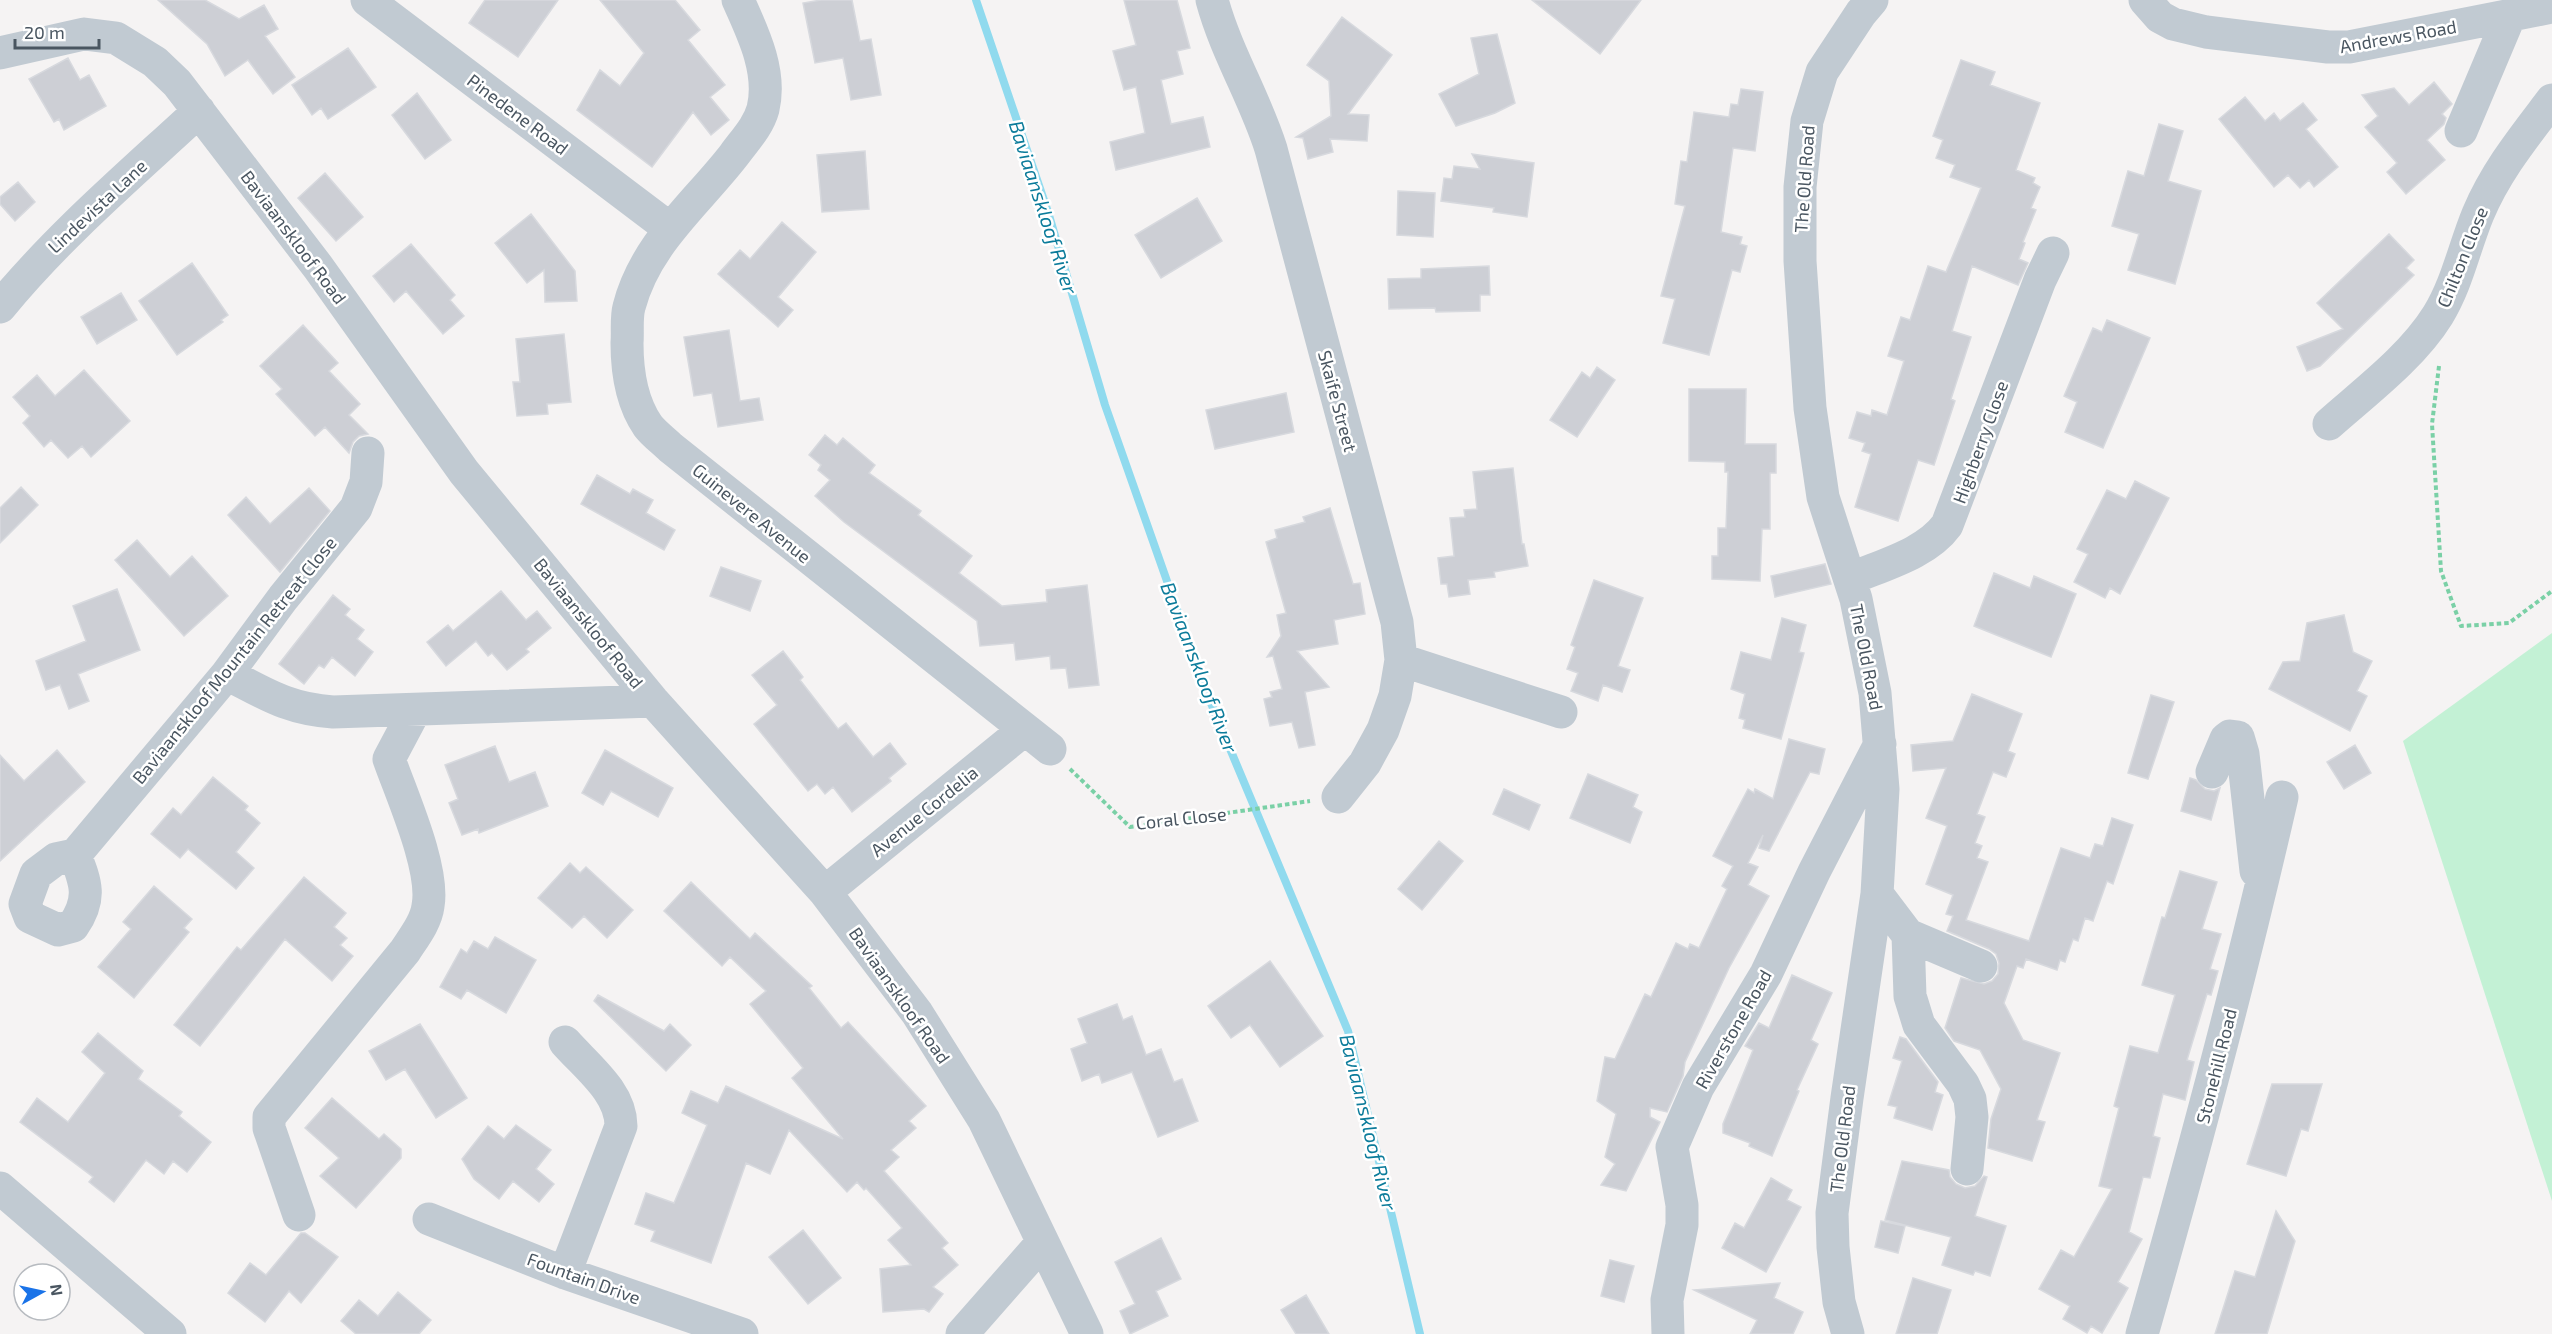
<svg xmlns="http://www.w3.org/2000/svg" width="2552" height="1334" font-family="'Exo 2',sans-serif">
<rect width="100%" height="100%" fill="#f5f3f3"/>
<path fill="#c3f1d5" d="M2552 633V1201L2403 741Z"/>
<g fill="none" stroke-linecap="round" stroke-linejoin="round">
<path stroke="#90daee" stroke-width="8" d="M976 0 1048 212 1105 405 1205 689 1348 1031 1420 1334"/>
</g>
<path fill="#cdcfd5" stroke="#d7d9de" stroke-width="1.5" d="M158 0H205L239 19 264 5 278 29 265 36 295 77 273 94 248 60 225 76 207 44Z
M485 0H558L518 57 469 23Z
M600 0H675L700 30 688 40 725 85 710 97 729 120 711 135 693 112 652 167 577 110 600 70 620 86 644 53Z
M821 0H852L860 41 871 39 881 95 851 100 843 58 815 63 803 3Z
M1124 0H1177L1190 48 1177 51 1183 74 1161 80 1171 124 1203 117 1210 147 1116 170 1110 142 1145 133 1136 87 1124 90 1113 51 1136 45Z
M1532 0H1641L1600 54Z
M1342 17 1392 55 1348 114 1369 115 1367 141 1330 139 1333 152 1308 159 1303 138 1296 137 1331 116 1329 81 1307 65Z
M1497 34 1515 103 1495 113 1456 126 1439 94 1479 74 1471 38Z
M348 48 376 87 328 119 321 108 312 115 292 85Z
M68 58 80 80 89 75 106 106 64 130 59 119 54 122 29 79Z
M1961 60 1995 72 1990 85 2040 103 2016 170 2035 178 2033 183 2040 187 2031 208 2036 210 2023 242 2025 243 2019 259 2028 263 2018 285 1972 266 1952 331 1971 337 1951 399 1955 401 1934 465 1918 460 1898 521 1855 507 1871 454 1862 451 1865 443 1849 438 1857 412 1871 416 1872 410 1887 415 1904 361 1888 356 1901 317 1910 320 1928 266 1946 272 1981 188 1950 177 1955 165 1936 158 1943 140 1933 136Z
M2434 82 2452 104 2442 114 2446 118 2444 124 2427 140 2445 160 2406 194 2387 172 2397 163 2365 127 2378 116 2362 95 2394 88 2409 105Z
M1741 89 1763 92 1755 151 1733 148 1721 232 1742 237 1740 244 1747 246 1740 272 1732 270 1709 355 1663 343 1675 299 1661 296 1685 206 1675 204 1681 161 1687 162 1694 112 1729 117 1731 104 1738 105Z
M417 93 451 140 425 159 392 115Z
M2245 97 2265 121 2274 113 2280 121 2303 103 2317 120 2306 129 2338 167 2314 187 2309 180 2300 188 2288 175 2274 187 2219 119Z
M2159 124 2183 131 2168 181 2201 191 2175 284 2128 270 2139 234 2112 226 2128 171 2144 176Z
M865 151 869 209 822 212 817 155Z
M1472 154 1534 163 1527 217 1493 212 1494 208 1441 201 1444 178 1452 179 1454 166 1480 169Z
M325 173 363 217 336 241 298 198Z
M18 182 35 202 15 221 0 204V197Z
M1398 191 1435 193 1433 237 1397 235Z
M1197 198 1222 241 1161 278 1135 235Z
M531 214 575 271 577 301 545 302 544 270 527 283 495 243Z
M782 222 816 252 778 297 793 310 778 327 718 274 740 250 750 259Z
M2389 234 2414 260 2406 268 2414 275 2320 366 2307 371 2297 347 2343 329 2317 303Z
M411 244 455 295 450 300 464 316 443 334 406 291 394 302 373 276Z
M192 263 228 315 221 320 223 322 177 355 139 301Z
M1489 266 1490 295H1480V311L1436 312 1435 308 1389 309 1388 279 1421 278V269Z
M121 293 137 320 97 344 81 317Z
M2107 320 2150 338 2103 448 2065 432 2077 402 2064 396 2093 328 2102 332Z
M303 325 338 363 329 371 360 404 349 415 368 434 359 436 353 442 349 453 325 427 315 436 276 394 282 389 260 366Z
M729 330 740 401 759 398 763 420 718 427 712 393 694 396 684 337Z
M564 334 571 402 547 404 548 414 517 416 513 382H520L516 339Z
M1597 367 1615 380 1577 437 1550 420 1582 372 1590 378Z
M84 370 130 421 91 457 82 446 68 458 51 440 44 447 23 423 30 416 13 397 37 375 55 396Z
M1689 389H1746L1745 444H1776V473H1770V529H1762L1760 581 1712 579V556H1718V528H1726L1728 472H1725V462L1689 461Z
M1286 393 1294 432 1215 449 1206 410Z
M825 435 837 445 843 438 875 465 869 473 921 511 918 515 972 556 959 573 1002 606 1047 602 1046 590 1087 585 1099 685 1069 688 1066 668 1051 669 1050 656 1016 660 1014 643 980 646 977 621 844 522 815 496 830 480 818 470 821 465 809 455Z
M1513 468 1522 544H1524L1528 566 1494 572 1495 577 1468 580 1470 594 1449 597 1447 584H1441L1438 558 1454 556 1450 518 1465 517 1464 510 1477 509 1473 472Z
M597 475 630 494 633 489 653 500 646 513 675 530 664 550 581 504Z
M2135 481 2169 498 2120 594 2110 588 2105 598 2074 582 2088 554 2077 549 2107 490 2126 499Z
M21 487 38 505 0 543V508Z
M309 488 330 511 280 572 228 515 246 497 270 524Z
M1330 508 1353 584 1360 583 1365 614 1334 620 1338 644 1297 651 1329 687 1305 692 1315 745 1299 748 1292 722 1270 726 1264 699 1272 697 1270 692 1282 689 1273 656 1267 657 1281 636 1277 615 1286 613 1266 542 1277 538 1275 530 1305 522 1303 517Z
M137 540 170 577 192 556 228 596 184 636 115 560Z
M1825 564 1831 584 1775 597 1771 576Z
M721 567 761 581 750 611 710 596Z
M1994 573 2030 588 2034 576 2076 594 2051 657 1974 626Z
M1594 580 1643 598 1618 666 1630 670 1622 692 1603 685 1598 701 1571 691 1578 673 1567 669 1575 647 1571 645Z
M117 589 140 650 78 674 89 701 69 709 60 685 46 690 36 661 86 641 73 606Z
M501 591 526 620 537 611 551 628 526 649 529 652 507 670 492 653 488 656 476 641 446 666 427 642 448 625 453 631Z
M333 595 350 609 345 615 364 630 357 639 373 652 355 676 332 657 324 668 319 665 304 684 279 664Z
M2344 615 2353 652 2372 661 2357 691 2367 696 2350 731 2269 689 2283 662 2300 661 2307 623Z
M1782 618 1806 625 1799 652 1804 653 1781 739 1743 728 1745 720 1739 718 1745 694 1731 689 1741 652 1771 660Z
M783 651 803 677 800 680 838 729 846 723 873 757 890 743 906 764 889 778 891 781 852 812 833 787 825 794 817 784 808 791 754 724 777 705 752 675Z
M1972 694 2022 714 2008 751 2015 754 2006 777 1993 772 1977 814 1985 817 1975 843 1982 846 1977 858 1988 862 1966 920 2029 941 2061 848 2090 858 2095 844 2103 846 2112 818 2133 825 2113 884 2107 881 2093 921 2085 918 2078 941 2073 939 2065 962 2060 960 2057 970 2026 959 2023 968 2017 966 2004 1003 2023 1040 2060 1053 2037 1120 2045 1122 2032 1161 1988 1148 1991 1119 2001 1089 1980 1050 1954 1041 1945 1028 1961 978 1984 984 1992 981 1998 974 1999 963 1996 954 1989 949 1947 931 1953 916 1946 914 1953 895 1926 884 1947 826 1926 818 1946 768 1913 771 1911 745 1953 741Z
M2151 695 2174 702 2148 779 2128 773Z
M1789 739 1825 749 1819 774 1810 772 1769 851 1759 848 1763 835 1748 863 1758 867 1748 885 1769 896 1729 968 1685 1062 1683 1076 1667 1112 1650 1108V1117L1660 1122 1626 1191 1601 1185 1615 1164 1605 1157 1616 1114 1597 1101 1605 1057 1615 1059 1645 994 1651 997 1676 943 1688 949 1690 944 1699 948 1727 889 1722 886 1733 866 1713 856 1748 789 1754 793 1755 789 1773 799Z
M2355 745 2371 773 2344 789 2327 762Z
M495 746 509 782 535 772 548 806 479 833 478 829 462 835 449 803 458 799 445 765Z
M57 750 85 782 0 861V755L24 781Z
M605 750 673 788 658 817 611 791 603 805 582 793Z
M1588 774 1638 795 1633 807 1642 812 1630 843 1570 818Z
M213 777 248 806 245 810 260 823 236 852 254 868 236 889 188 849 180 858 151 834 173 808 181 815Z
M2190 778 2196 780 2205 789 2214 791 2220 788 2211 820 2181 811Z
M1504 789 1540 805 1529 830 1493 814Z
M1439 841 1463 861 1422 910 1398 889Z
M570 863 580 873 586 867 633 910 607 938 584 916 572 928 538 898Z
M2180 871 2217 882 2202 929 2221 934 2210 969 2218 971 2211 995 2207 994 2187 1060 2194 1062 2185 1100 2163 1094 2153 1136 2160 1138 2150 1178 2143 1177 2129 1232 2142 1239 2118 1282 2128 1288 2102 1333 2091 1326 2087 1333 2063 1319 2070 1306 2039 1289 2061 1250 2074 1257 2112 1189 2099 1186 2119 1108 2114 1106 2130 1046 2158 1053 2175 995 2142 985 2162 917 2165 918Z
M304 877 346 913 334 927 347 938 340 945 353 956 332 981 285 939 200 1046 174 1025 237 947 241 950Z
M691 882 750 939 755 933 812 986 809 988 841 1028 848 1022 926 1106 909 1121 916 1128 891 1150 899 1157 884 1171 948 1243 942 1248 958 1265 933 1287 943 1294 929 1312 924 1309 883 1312 880 1269 911 1265 888 1240 902 1228 866 1188 864 1190 857 1182 847 1192 789 1130 770 1174 746 1163 711 1263 651 1241 655 1231 635 1224 646 1193 674 1203 707 1125 682 1113 691 1091 718 1103 726 1086 843 1139 792 1078 803 1068 750 1004 766 991 730 957 722 966 664 911Z
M154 886 192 919 184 928 189 932 134 998 98 967 131 929 123 922Z
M495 937 536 960 506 1013 467 990 461 999 440 987 461 949 467 953 474 941 488 949Z
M1270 961 1323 1036 1280 1067 1250 1025 1231 1038 1208 1006Z
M1792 975 1832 993 1811 1040 1818 1044 1797 1090 1799 1091 1772 1156 1749 1146 1750 1143 1723 1133V1124L1753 1050 1745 1046 1759 1023 1769 1028Z
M598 995 664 1031 670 1024 691 1045 666 1071 594 1001Z
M1117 1004 1123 1020 1132 1016 1146 1055 1161 1049 1174 1082 1182 1079 1198 1121 1158 1137 1132 1072 1102 1083 1099 1074 1082 1081 1071 1049 1087 1043 1078 1019Z
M420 1024 467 1098 436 1118 405 1069 386 1080 369 1051Z
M98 1033 143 1071 138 1079 182 1112 179 1116 211 1142 187 1172 173 1161 164 1174 146 1160 114 1202 89 1182 93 1177 20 1122 37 1098 68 1122 105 1073 82 1052Z
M1900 1037 1906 1039 1938 1082 1935 1092 1943 1095 1932 1130 1894 1118 1897 1107 1888 1105 1902 1061 1893 1058Z
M2272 1084H2322L2308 1131 2301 1129 2286 1176 2247 1164Z
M332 1098 379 1139 384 1134 401 1149V1158L356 1208 320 1176 339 1158 305 1128Z
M516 1125 551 1150 536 1169 554 1184 539 1202 513 1181 499 1199 474 1179 462 1159 488 1126 504 1139Z
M1902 1161 1949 1170 1950 1177 1956 1184 1965 1188 1975 1186 1984 1176 1987 1177 1975 1216 2006 1226 1990 1276 1975 1271 1973 1275 1942 1265 1951 1237 1885 1220Z
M1771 1178 1792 1190 1787 1200 1801 1207 1766 1272 1722 1248 1735 1223 1744 1228Z
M2276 1211 2295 1241 2267 1334H2215L2235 1271 2255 1277Z
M1881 1221 1905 1226 1898 1253 1875 1247Z
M803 1230 841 1278 808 1304 769 1257Z
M301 1233H305L338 1257 301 1303 289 1291 265 1322 228 1293 250 1263 266 1275Z
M1161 1238 1181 1279 1156 1291 1168 1316 1130 1334 1120 1311 1135 1304 1115 1262Z
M1610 1260 1634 1266 1624 1302 1601 1296Z
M1913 1278 1951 1290 1937 1334H1896Z
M1780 1283 1774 1298 1803 1312 1793 1334H1750L1757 1320 1694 1290Z
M398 1292 431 1320 419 1334H356L341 1321 359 1300 378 1316Z
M1306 1295 1329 1334H1296L1281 1310Z"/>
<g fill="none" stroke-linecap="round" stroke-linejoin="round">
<path stroke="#7ad0a6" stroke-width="4" stroke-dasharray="4.5 3" stroke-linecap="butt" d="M2439 366 2432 424 2441 571 2461 626 2509 623 2552 591
M1070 769 1130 827 1310 801"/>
<path stroke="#c1cad2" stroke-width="33" d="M367 0 669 228
M738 0C753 33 772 72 763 109 758 127 744 141 734 155 696 204 645 244 629 307 626 318 628 332 627 343 627 371 632 403 648 426 654 434 664 441 671 448L1050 749
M1212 0C1226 52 1255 98 1271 149L1397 622 1401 660 1395 696 1383 730 1365 763 1338 797
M2145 0 2160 17 2173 24 2206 32 2328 47H2349L2552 7
M0 53 84 34 116 38 155 62 177 83 318 267 464 472 653 701 825 892 917 1013 984 1120 1087 1334
M2461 131 2510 15
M0 307C59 235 131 174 199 111
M2329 424C2365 392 2412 357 2438 315 2457 284 2464 248 2478 214 2496 171 2524 137 2552 100
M1850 579C1882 565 1926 554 1947 525L2040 280 2053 253
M1401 660 1561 712
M227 674C266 694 288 709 333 712L653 701
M2212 772 2226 739 2230 736 2238 737 2243 754 2256 871
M75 855C86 883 92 899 73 926L58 930 30 917 25 904 36 874 56 859 75 855 227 674 283 598 356 508 366 482 368 453
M825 892 1024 730
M1877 894 1908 935 1910 996 1919 1025 1963 1084 1970 1099 1972 1117 1967 1169
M1908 935 1981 966
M0 1188 170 1334
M299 1215 269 1128V1117L405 951C414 937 426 922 428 906 435 869 402 796 389 759L415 710
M429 1219 565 1273 742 1334
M565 1273 621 1126C621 1092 587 1067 565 1042
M962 1334 1042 1243
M1668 1334 1667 1300 1682 1225V1205L1672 1147 1698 1087 1766 974 1814 872 1880 744
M1848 1334 1839 1302 1833 1247 1832 1213 1847 1098 1877 894 1883 789 1875 693 1856 599 1823 497 1810 408 1800 261V187L1807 121 1822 72 1861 13 1872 0
M2142 1334C2193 1156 2241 977 2282 797"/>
</g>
<g text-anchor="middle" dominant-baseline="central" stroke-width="5" stroke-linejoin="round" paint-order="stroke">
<g font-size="18" fill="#4a5661" stroke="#fff">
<text transform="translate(2398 36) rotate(-10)">Andrews Road</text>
<text transform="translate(518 114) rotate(37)">Pinedene Road</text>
<text transform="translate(1804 179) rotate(-86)">The Old Road</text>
<text transform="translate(97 206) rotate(-43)">Lindevista Lane</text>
<text transform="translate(294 237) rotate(53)">Baviaanskloof Road</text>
<text transform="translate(2462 257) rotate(-68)">Chilton Close</text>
<text transform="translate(1338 401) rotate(75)">Skaife Street</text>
<text transform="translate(1980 442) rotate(-70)">Highberry Close</text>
<text transform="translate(752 513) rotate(39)">Guinevere Avenue</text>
<text transform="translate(589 623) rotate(51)">Baviaanskloof Road</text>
<text transform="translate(1867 657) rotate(79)">The Old Road</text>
<text transform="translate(234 660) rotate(-51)">Baviaanskloof Mountain Retreat Close</text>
<text transform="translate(924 811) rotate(-39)">Avenue Cordelia</text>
<text transform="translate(1181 818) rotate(-6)">Coral Close</text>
<text transform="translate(900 995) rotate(55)">Baviaanskloof Road</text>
<text transform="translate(1733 1029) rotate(-60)">Riverstone Road</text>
<text transform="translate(2216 1066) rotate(-76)">Stonehill Road</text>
<text transform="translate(1842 1139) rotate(-83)">The Old Road</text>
<text transform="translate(584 1278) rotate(20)">Fountain Drive</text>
</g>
<g font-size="20" font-style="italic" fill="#0c7c9b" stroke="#fff">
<text transform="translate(1044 207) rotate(72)">Baviaanskloof River</text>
<text transform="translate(1200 667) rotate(69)">Baviaanskloof River</text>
<text transform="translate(1369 1122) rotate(76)">Baviaanskloof River</text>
</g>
</g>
<g transform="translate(42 1292) rotate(82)"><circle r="28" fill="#ffffff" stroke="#b7bbc0" stroke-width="1.5"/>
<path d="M0-4.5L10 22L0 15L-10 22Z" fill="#1a73e8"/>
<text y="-9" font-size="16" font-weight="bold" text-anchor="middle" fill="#4a5661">N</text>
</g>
<path d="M15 39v9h84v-9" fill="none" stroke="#4a5661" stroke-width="3"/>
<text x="24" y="39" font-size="18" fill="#4a5661" stroke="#ffffff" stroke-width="4.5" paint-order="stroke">20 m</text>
</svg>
